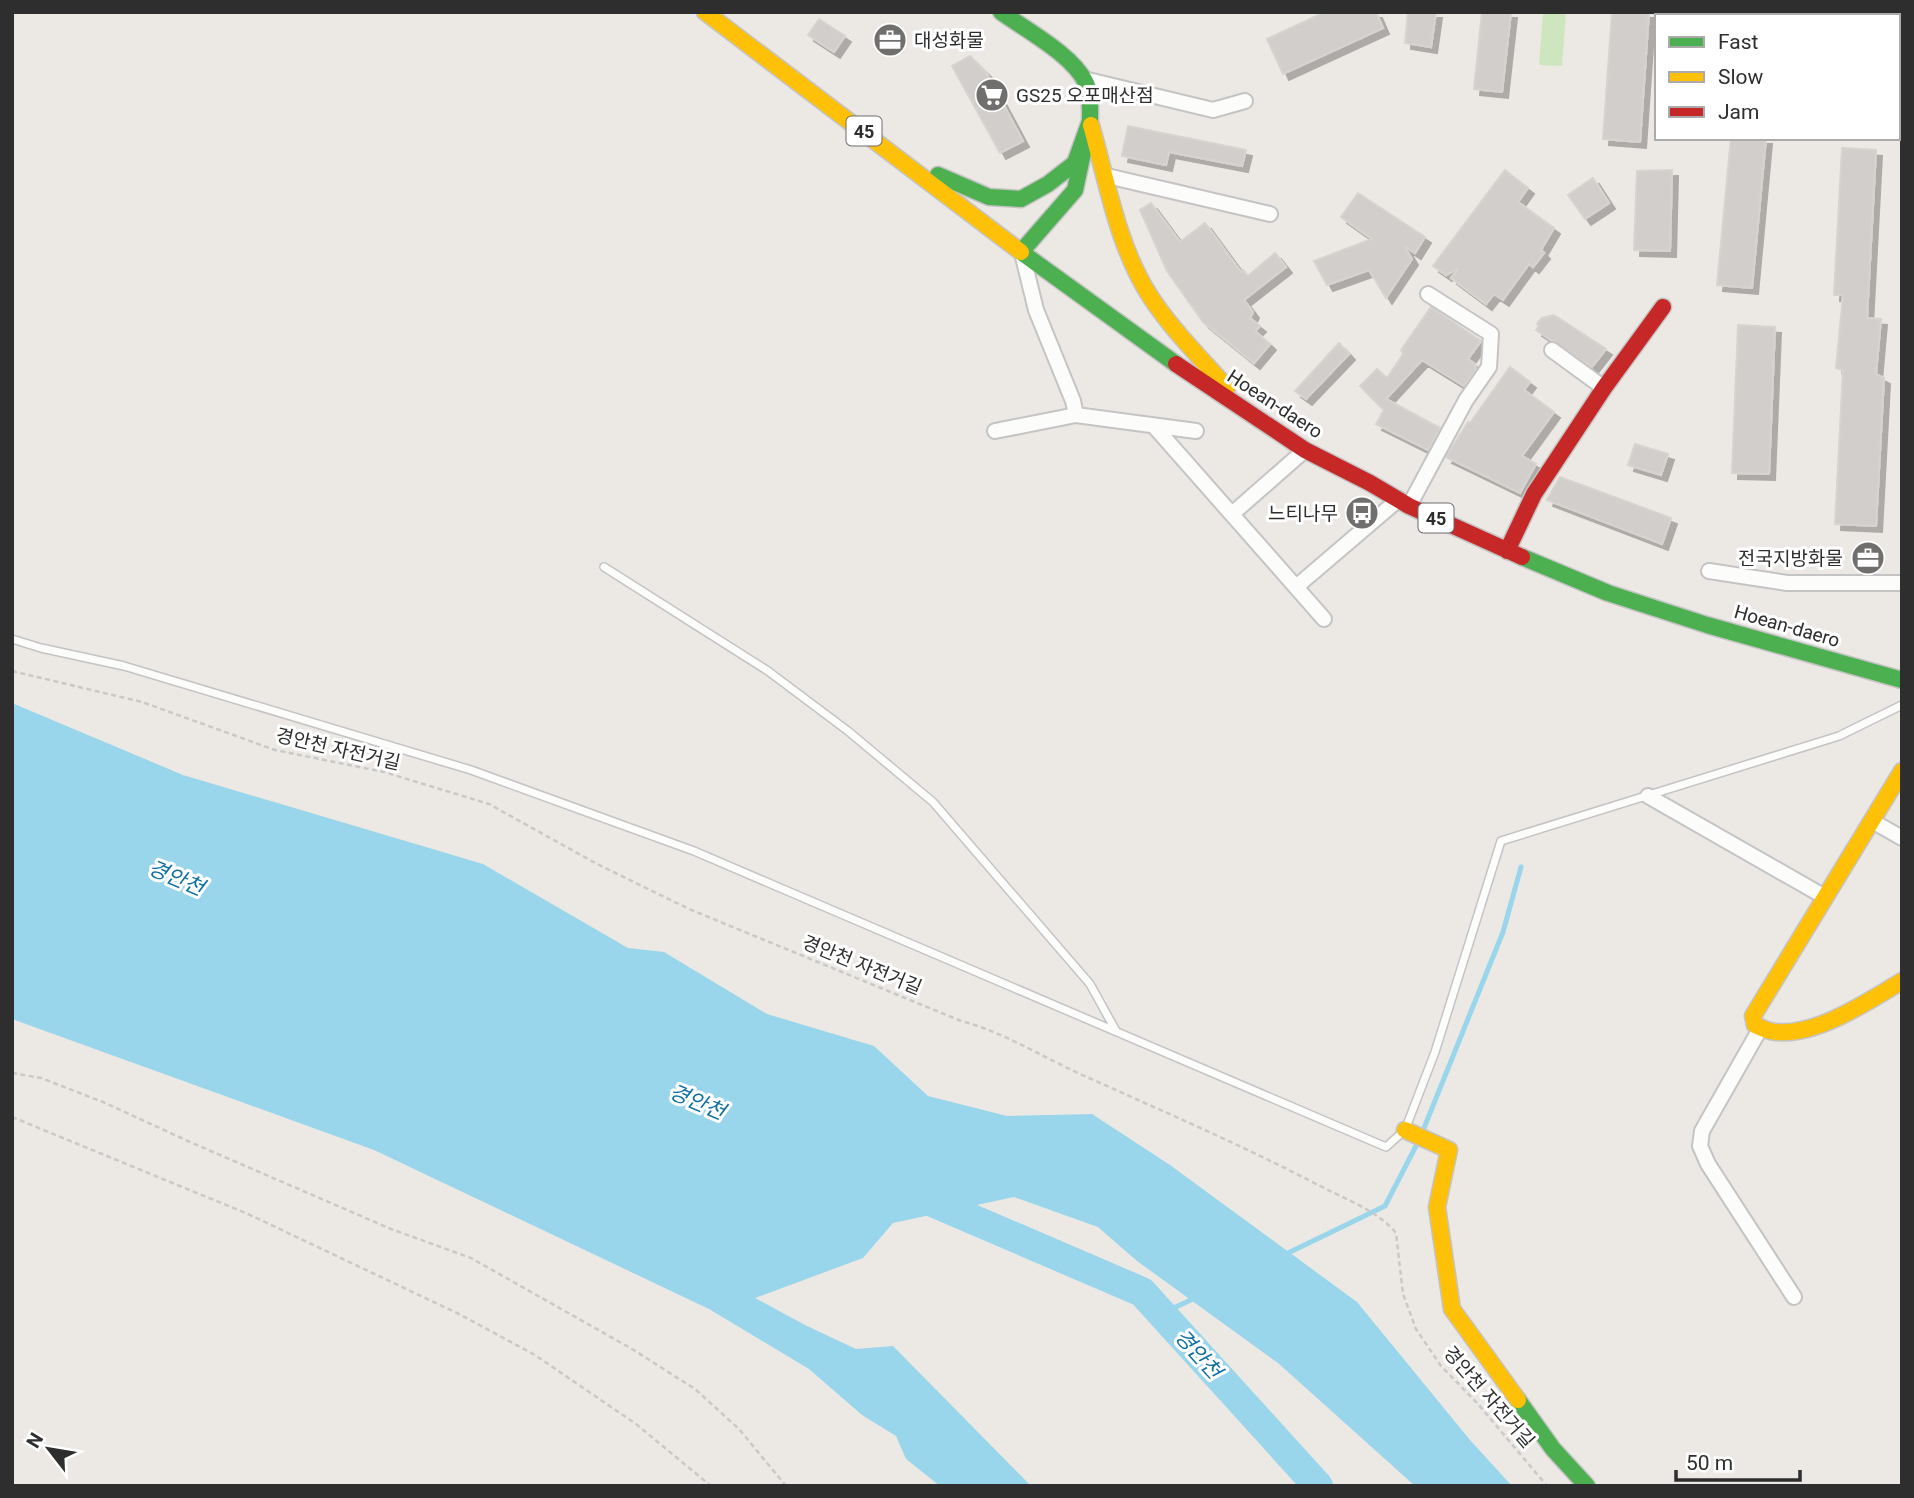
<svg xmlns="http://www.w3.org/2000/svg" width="1914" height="1498" font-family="Roboto,'Noto Sans KR',sans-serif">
<defs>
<filter id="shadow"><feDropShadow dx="6" dy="6" stdDeviation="0" flood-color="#0004"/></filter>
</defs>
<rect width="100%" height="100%" fill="#ece8e4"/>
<path fill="#cee6be" d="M1543 12H1566L1562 66 1539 65Z"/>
<path fill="#99d6ec" d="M12 703 183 775 483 864 628 948 664 952 767 1014 874 1046 928 1096 1007 1116 1092 1114 1170 1165 1357 1302 1470 1440 1512 1486H1415L1278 1363 1137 1261 1098 1227 1014 1197 893 1223 863 1258 755 1298 807 1326 856 1349 893 1346 1031 1486H940L906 1459 896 1436 862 1415 809 1369 709 1309 374 1150 12 1019Z"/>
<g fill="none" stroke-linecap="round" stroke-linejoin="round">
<path stroke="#99d6ec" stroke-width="5" d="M1422 1133 1503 932 1521 867
M1286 1254 1385 1206 1418 1142
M1163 1313 1195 1298"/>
<path stroke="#99d6ec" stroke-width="30" d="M916 1195 1142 1292 1318 1486"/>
</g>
<path fill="#d1cecb" stroke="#d7d4d0" stroke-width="2" filter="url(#shadow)" d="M1325 12H1376L1383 28 1283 74 1267 39Z
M1408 12H1436L1431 47 1405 43Z
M1482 12H1511L1502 92 1474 89Z
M1612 12H1649L1640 142 1603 139Z
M819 19 845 36 834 52 808 35Z
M970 56 986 72 1023 141 1000 153 952 66Z
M1128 126 1246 150 1242 166 1169 152 1166 165 1122 156Z
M1731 138H1766L1752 288 1717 285Z
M1842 148 1876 150 1867 318 1881 319 1876 374 1884 378 1876 526 1835 524 1843 370 1836 368 1843 295H1834Z
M1505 170 1528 188 1518 202 1554 228 1541 250 1544 253 1533 267 1529 264 1503 300 1494 294 1486 304 1451 278 1459 268 1446 275 1433 266Z
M1672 170 1670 251 1634 250 1637 171Z
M1593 178 1609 203 1585 219 1568 195Z
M1358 193 1425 237 1415 253 1404 246 1412 259 1386 298 1369 270 1327 285 1314 261 1372 239 1341 217Z
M1151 203 1180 242 1205 223 1241 272 1243 270 1248 276 1275 253 1286 267 1244 300 1253 312 1250 318 1260 326 1255 331 1270 344 1254 363 1203 322 1167 271 1140 210Z
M1431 307 1481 341 1468 359 1475 364 1476 369 1464 386 1422 360 1386 399 1440 428 1428 450 1376 424 1384 410 1360 386 1377 369 1387 378 1403 354 1401 350Z
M1554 315 1606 349 1592 367 1536 330 1539 326 1537 324 1542 318Z
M1738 325 1775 327 1769 474 1732 473Z
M1339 343 1349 354 1306 399 1295 391Z
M1510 367 1530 382 1524 390 1554 412 1522 456 1536 464 1520 493 1446 457 1468 422 1470 423Z
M1635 444 1668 454 1661 475 1628 465Z
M1560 477 1671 518 1662 544 1547 500Z"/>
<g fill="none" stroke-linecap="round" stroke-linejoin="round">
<path stroke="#c6c3c0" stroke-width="14" stroke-dasharray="14 7" stroke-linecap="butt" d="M1809 16 1810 12"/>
<defs>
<path id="lane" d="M604 567 768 671 848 731 933 802 1090 984 1116 1031
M12 639 41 648 124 666 471 770 694 851 1386 1147 1405 1130 1435 1052 1501 841 1839 736 1902 705"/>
<path id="street" d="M1084 79 1213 110 1245 101
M1107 176 1270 214
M1552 350 1604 388
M1076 415 1196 431
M1154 426 1324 619
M995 431 1076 415 1073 401 1036 310 1022 253
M1409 506 1466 400 1489 367 1491 334 1428 294
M1232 514 1305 450
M1709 571 1787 583H1902
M1296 587 1399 499
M1648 796 1825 897
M1872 821 1902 838
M1760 1029 1702 1131 1700 1146 1708 1164 1794 1297"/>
<path id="fast" d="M1001 12C1026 30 1073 55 1086 83 1091 94 1090 108 1090 121
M1084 148 1075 190 1021 252 1176 364
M938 175 989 197 1021 199 1048 184 1075 163 1090 121
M1522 557 1608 593 1707 625 1902 680
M1518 1400 1553 1449 1587 1486"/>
<path id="slow" d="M705 12 1021 252
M1091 125C1107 181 1117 243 1148 293 1170 328 1200 357 1227 388
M1902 771 1753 1016 1755 1025C1760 1027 1765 1030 1770 1031 1811 1040 1869 1001 1902 981
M1405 1130 1449 1150 1437 1207 1452 1309 1518 1400"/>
<path id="jam" d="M1176 364 1305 450 1370 483 1409 506 1522 557
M1507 551 1534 494 1604 388 1663 307"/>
</defs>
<use href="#lane" stroke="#c5c4c5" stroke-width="10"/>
<use href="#street" stroke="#c5c4c5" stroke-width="18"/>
<use href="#fast" stroke="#c5c4c5" stroke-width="19"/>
<use href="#slow" stroke="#c5c4c5" stroke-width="19"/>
<use href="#jam" stroke="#c5c4c5" stroke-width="19"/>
<path stroke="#c9c9c8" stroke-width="2.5" stroke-dasharray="5 3.5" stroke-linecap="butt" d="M12 671 142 702 275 750 384 772 489 804 597 864 689 909 961 1021C1003 1032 1039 1055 1078 1073 1160 1110 1244 1146 1324 1188 1348 1200 1379 1212 1396 1233L1403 1294 1416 1329 1441 1366 1478 1404 1547 1486
M12 1073 41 1078 103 1102 190 1142 391 1229 471 1258 632 1349 695 1389 739 1429 786 1486
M12 1117 248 1214 459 1314 535 1355 576 1383 636 1424 711 1486"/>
<use href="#lane" stroke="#fcfcfb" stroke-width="7"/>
<use href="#street" stroke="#fcfcfb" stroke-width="14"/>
<use href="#fast" stroke="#4caf50" stroke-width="16"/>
<use href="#slow" stroke="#ffc107" stroke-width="16"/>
<use href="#jam" stroke="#c62828" stroke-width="16"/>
</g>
<defs>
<symbol id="office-disc" viewBox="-11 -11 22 22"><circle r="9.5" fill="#706f6e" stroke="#fff"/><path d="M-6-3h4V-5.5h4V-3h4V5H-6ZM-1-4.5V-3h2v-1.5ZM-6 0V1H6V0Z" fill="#fff"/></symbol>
<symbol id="supermarket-disc" viewBox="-11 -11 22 22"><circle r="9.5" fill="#706f6e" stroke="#fff"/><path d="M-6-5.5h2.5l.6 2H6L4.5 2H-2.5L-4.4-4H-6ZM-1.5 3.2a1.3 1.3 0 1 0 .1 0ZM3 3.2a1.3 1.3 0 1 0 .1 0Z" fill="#fff"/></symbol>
<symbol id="bus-disc" viewBox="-11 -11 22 22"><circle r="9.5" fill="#706f6e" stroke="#fff"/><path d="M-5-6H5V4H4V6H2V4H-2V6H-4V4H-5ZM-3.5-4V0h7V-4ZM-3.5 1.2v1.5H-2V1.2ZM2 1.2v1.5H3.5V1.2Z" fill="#fff"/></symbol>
</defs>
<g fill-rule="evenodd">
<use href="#office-disc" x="871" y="21" width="38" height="38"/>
<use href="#supermarket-disc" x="973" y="76" width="38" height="38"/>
<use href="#bus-disc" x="1343" y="494" width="38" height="38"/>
<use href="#office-disc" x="1849" y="539" width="38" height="38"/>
</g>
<g text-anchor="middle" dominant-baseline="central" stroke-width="6" stroke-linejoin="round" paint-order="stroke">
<g fill="#fff" stroke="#6d6d6d" stroke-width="2">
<rect x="846.5" y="116.5" width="35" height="29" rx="5"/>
<rect x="1418.5" y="503.5" width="35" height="29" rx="5"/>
</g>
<g font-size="18" font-weight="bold" fill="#2e2e2e">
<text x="864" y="131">45</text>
<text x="1436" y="518">45</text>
</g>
<g font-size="19" fill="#2e2e2e" stroke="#fff" text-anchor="start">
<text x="914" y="40">대성화물</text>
<text x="1016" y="95">GS25 오포매산점</text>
<text x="1338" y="513" text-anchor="end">느티나무</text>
<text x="1843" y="558" text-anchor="end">전국지방화물</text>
</g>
<g font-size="19" fill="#2e2e2e" stroke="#fff">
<text transform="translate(1275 404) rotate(33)">Hoean-daero</text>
<text transform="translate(1787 626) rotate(16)">Hoean-daero</text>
<text transform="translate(338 749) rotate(13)">경안천 자전거길</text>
<text transform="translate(862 965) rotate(22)">경안천 자전거길</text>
<text transform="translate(1489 1397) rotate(49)">경안천 자전거길</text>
</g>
<g font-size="21" font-style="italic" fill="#0d6fa3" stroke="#fff">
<text transform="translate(176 878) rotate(23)">경안천</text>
<text transform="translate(697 1102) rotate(23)">경안천</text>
<text transform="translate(1198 1354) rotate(48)">경안천</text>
</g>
</g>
<rect width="1914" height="1498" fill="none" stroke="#2e2e2e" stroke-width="28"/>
<rect x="1655" y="14" width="245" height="126" fill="#ffffff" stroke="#ababab" stroke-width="2"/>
<rect x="1669" y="37" width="35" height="10" fill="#4caf50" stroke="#ababab" stroke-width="2"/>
<text x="1718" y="49" font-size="21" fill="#2e2e2e">Fast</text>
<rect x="1669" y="72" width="35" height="10" fill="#ffc107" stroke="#ababab" stroke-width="2"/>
<text x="1718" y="84" font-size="21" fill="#2e2e2e">Slow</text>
<rect x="1669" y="107" width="35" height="10" fill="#c62828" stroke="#ababab" stroke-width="2"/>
<text x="1718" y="119" font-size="21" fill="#2e2e2e">Jam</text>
<g transform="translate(49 1449) rotate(301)" stroke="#ffffff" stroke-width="5" paint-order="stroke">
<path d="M0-5L12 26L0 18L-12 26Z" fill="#2e2e2e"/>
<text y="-10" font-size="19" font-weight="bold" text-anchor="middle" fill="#2e2e2e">N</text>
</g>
<path d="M1676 1470v10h124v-10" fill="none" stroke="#2e2e2e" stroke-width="3.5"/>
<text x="1686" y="1470" font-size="21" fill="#2e2e2e" stroke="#ffffff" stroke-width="5" paint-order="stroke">50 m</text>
</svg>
